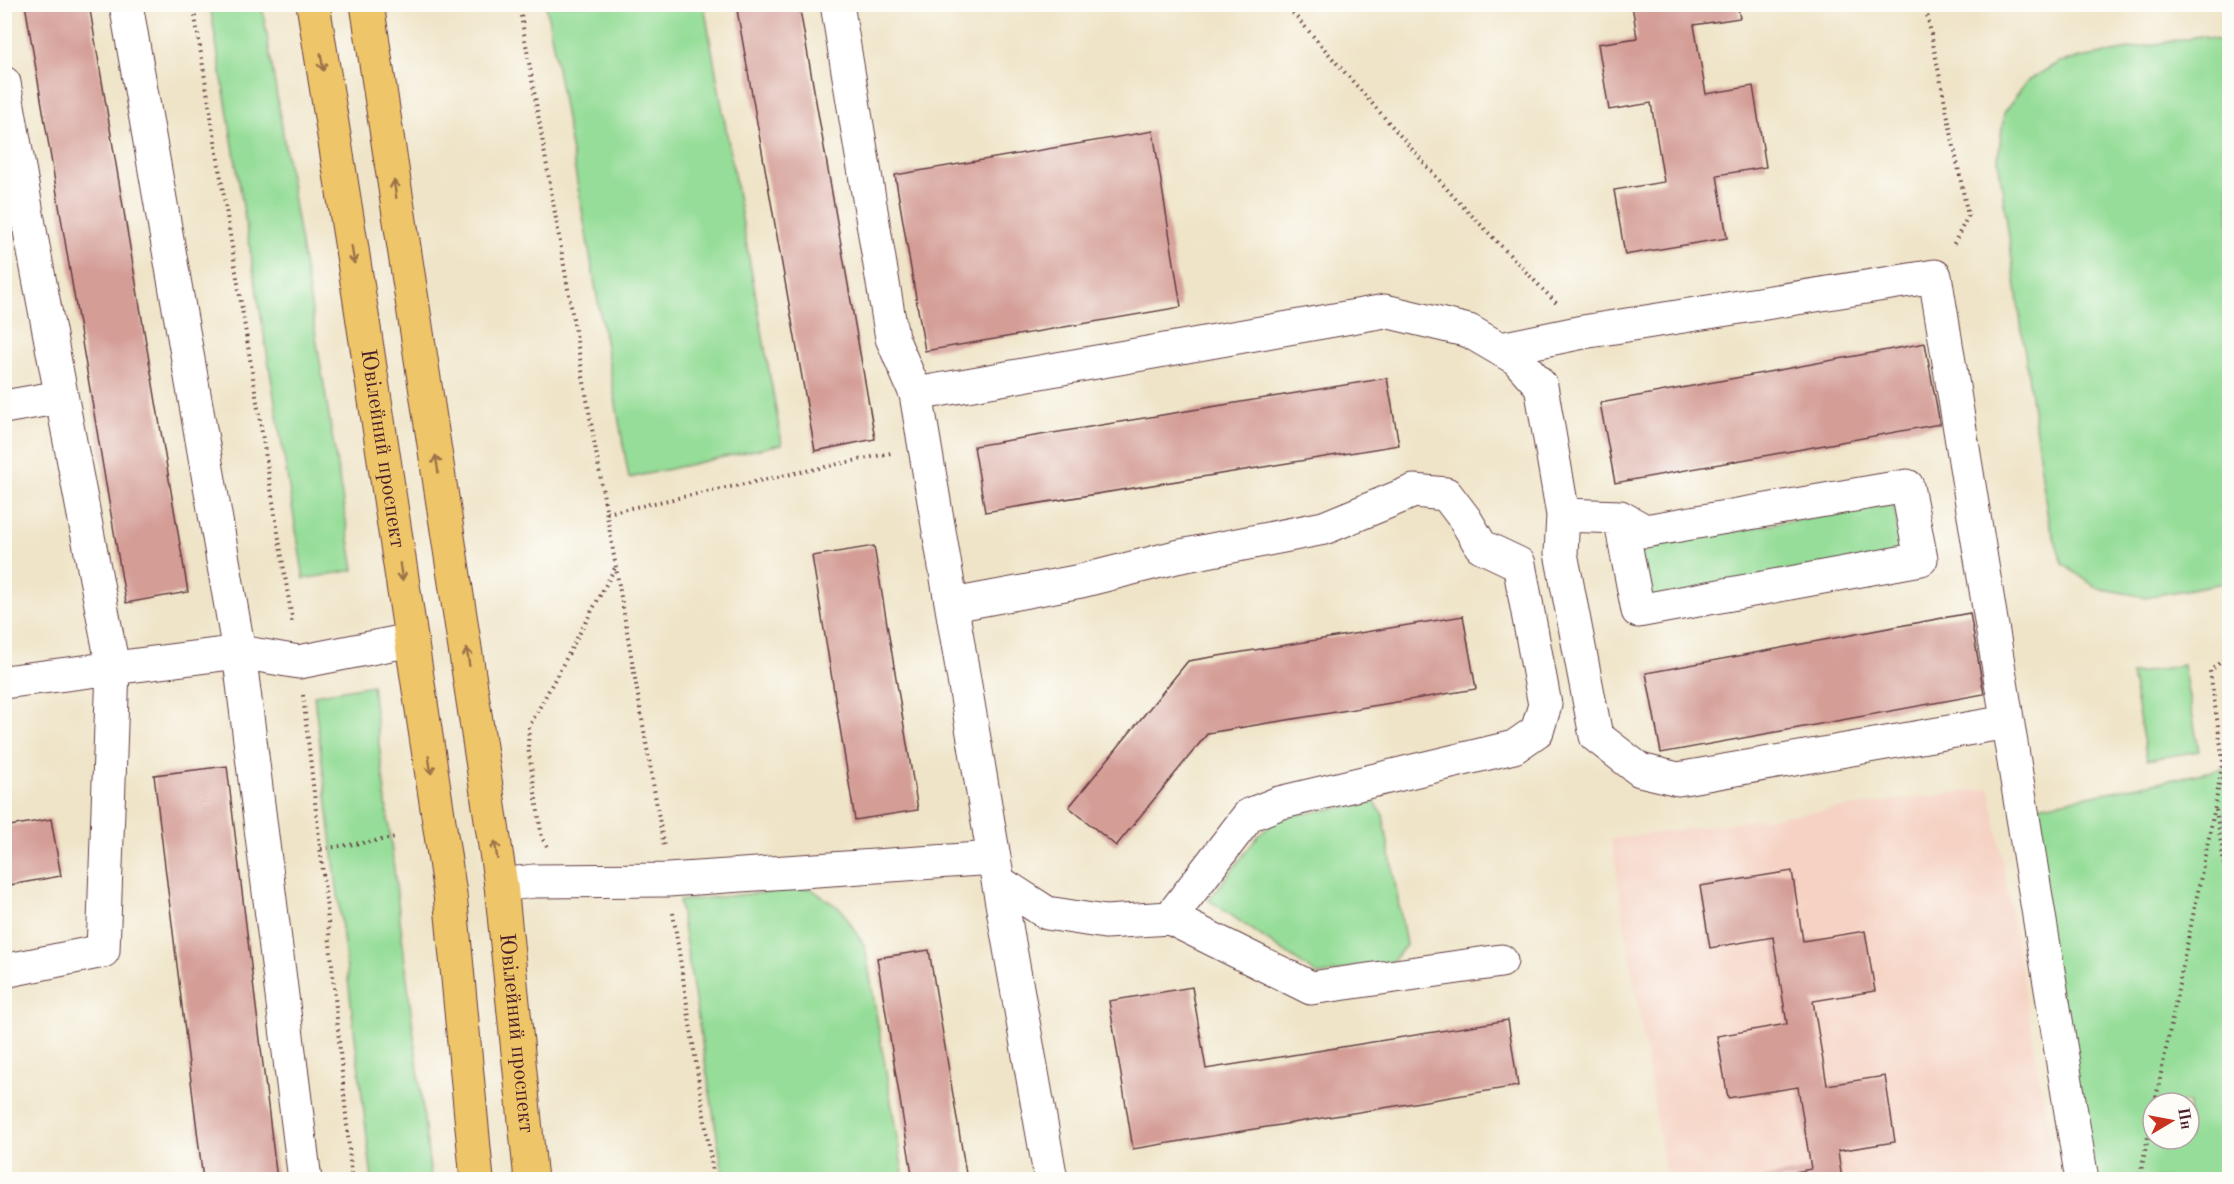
<svg xmlns="http://www.w3.org/2000/svg" width="2234" height="1184" font-family="'Old Standard TT',serif">
<rect width="100%" height="100%" fill="#fdfcf7"/>
<filter id="ink" filterUnits="userSpaceOnUse"><feTurbulence type="fractalNoise" baseFrequency=".0167" numOctaves="2"/><feDisplacementMap in="SourceGraphic" scale="12" xChannelSelector="R" yChannelSelector="G"/><feConvolveMatrix kernelMatrix="1 2 1 2 8 2 1 2 1" color-interpolation-filters="sRGB"/></filter>
<filter id="wash" filterUnits="userSpaceOnUse"><feTurbulence type="fractalNoise" baseFrequency=".008" numOctaves="4" result="noise"/><feDisplacementMap in="SourceGraphic" scale="24" xChannelSelector="R" yChannelSelector="G"/><feGaussianBlur stdDeviation="1.35" result="paint"/><feColorMatrix in="noise" values="0 0 0 0 0 0 0 0 0 0 0 0 0 0 0 0 0 1.4 0 .05"/><feComposite in="paint" operator="in"/></filter>
<g filter="url(#wash)">
<rect width="100%" height="100%" fill="#efe4c8"/>
<path fill="#f5d2c3" d="M1990 788 2057 1179H1666L1611 839Z"/>
<path fill="#95dd98" stroke="#707e62" stroke-width="1.5" fill-rule="evenodd" d="M210 5H262L354 570 304 579Z
M546 5H704L782 444 629 478Z
M2200 36 2229 43V582L2146 597 2097 588 2063 564 2048 519 1998 158 2004 113 2026 82 2059 62Z
M1893 502 1904 559 1649 605 1639 548Z
M2183 665 2199 751 2147 760 2131 674Z
M372 685 431 1179H372L314 695Z
M2229 768 2225 814 2230 848 2229 1179H2085L2023 809ZM2153 1103H2189V1139H2153Z
M1375 802 1383 815 1406 945 1392 962 1318 975 1209 900 1258 836 1281 817Z
M810 888 842 910 865 947 904 1179H724L679 901Z"/>
<g id="blocks">
<path fill="#d49d96" d="M25 4H89L188 592 126 603Z
M736 4H799L875 439 815 451Z
M1632 4H1737L1740 18 1694 25 1706 94 1753 86 1766 167 1717 175 1727 238 1625 255 1614 190 1664 182 1651 103 1609 110 1598 44 1637 38Z
M1153 131 1181 307 925 351 895 175Z
M1925 343 1940 424 1615 483 1600 403Z
M1387 378 1399 445 985 512 974 446Z
M874 546 918 810 855 820 812 556Z
M1970 613 1984 694 1661 753 1646 673Z
M1463 616 1476 689 1208 733 1116 846 1069 807 1188 661Z
M227 766 235 834 277 1180H203L154 775Z
M51 819 61 876 4 886V827Z
M1792 871 1803 941 1865 931 1875 991 1813 1001 1827 1085 1885 1076 1895 1142 1838 1151 1842 1180H1755L1811 1169 1798 1087 1728 1098 1717 1036 1787 1024 1773 937 1710 948 1700 886Z
M929 950 957 1119 967 1180H913L877 958Z
M1192 987 1206 1069 1508 1020 1518 1086 1133 1149 1109 1001Z"/>
</g>
</g>
<g filter="url(#ink)">
<use href="#blocks" fill-opacity="0" stroke="#633d43" stroke-width="1.5"/>
<g fill="none" stroke-linecap="round" stroke-linejoin="round">
<defs>
<path id="minor" d="M126 4 239 652 305 1180
M837 4 892 338 916 394 994 858
M4 83 31 236 113 668 103 951 4 971
M1501 349 1583 332 1935 276 2082 1180
M916 394 1385 311 1469 331 1517 359 1541 386 1563 515 1620 517 1645 531 1907 486 1921 559 1638 611 1620 517
M4 407 61 397
M1563 515 1561 553 1596 736 1640 770 1678 779 2007 722
M953 605 1081 581 1176 557 1324 528 1414 491 1446 494 1465 519 1481 546 1519 564 1545 705 1537 731 1514 747 1279 803 1249 815 1170 918
M4 682 239 652 299 662 411 640
M999 882 1047 913 1105 922 1170 918 1311 988 1501 961
M501 885 534 881 668 880 994 858 1051 1180"/>
<g id="major">
<path id="s1" d="M313 4 352 249 450 894 477 1180"/>
<path id="s2" d="M367 4 501 885 531 1180"/>
</g>
</defs>
<use href="#minor" stroke="#633d43" stroke-width="35"/>
<use href="#major" stroke="#633d43" stroke-width="35"/>
<path stroke="#633d43" stroke-width="4" stroke-dasharray="1.5 4.5" stroke-linecap="butt" d="M193 4 293 626
M519 4 664 847
M1285 4 1453 196 1557 304
M1925 4 1968 216 1952 247
M607 513 891 453
M303 695 326 900 352 1180
M2216 810 2230 904
M547 846 542 838 528 747 529 727 616 566
M321 849 395 838
M673 913 714 1180
M2155 1103 2215 807 2223 760 2210 671 2230 654
M2139 1180 2153 1113"/>
<use href="#minor" stroke="#fff" stroke-width="33"/>
<use href="#major" stroke="#eec569" stroke-width="33"/>
</g>
<defs><path id="oneway-shaft" d="M-6 0H5M1.5-3L5.5 0L1.5 3" fill="none" stroke-width="1.6" stroke-linecap="round" stroke-linejoin="round" transform="scale(1.5)"/></defs>
<g stroke="#9c724a">
<use href="#oneway-shaft" transform="translate(322 62) rotate(81)"/>
<use href="#oneway-shaft" transform="translate(395 189) rotate(-98)"/>
<use href="#oneway-shaft" transform="translate(353 255) rotate(81)"/>
<use href="#oneway-shaft" transform="translate(437 464) rotate(-99)"/>
<use href="#oneway-shaft" transform="translate(401 572) rotate(82)"/>
<use href="#oneway-shaft" transform="translate(468 657) rotate(-99)"/>
<use href="#oneway-shaft" transform="translate(430 765) rotate(81)"/>
<use href="#oneway-shaft" transform="translate(496 850) rotate(-98)"/>
</g>
</g>
<g text-anchor="middle" dominant-baseline="central" stroke-width="6" stroke-linejoin="round" paint-order="stroke">
<g font-size="22" fill="#4a1f2b" stroke="#fdfcf7">
<text stroke="none"><textPath href="#s1" startOffset="450">Ювілейний проспект</textPath></text>
<text stroke="none"><textPath href="#s2" startOffset="1040">Ювілейний проспект</textPath></text>
</g>
</g>
<rect width="2234" height="1184" fill="none" stroke="#fdfcf7" stroke-width="24"/>
<g transform="translate(2171 1121) rotate(80)"><circle r="28" fill="#fdfcf7" stroke="#b5a4a5" stroke-width="1.5"/>
<path d="M0-4.5L10 22L0 15L-10 22Z" fill="#c8321e"/>
<text y="-9" font-size="16" font-weight="bold" text-anchor="middle" fill="#4a1f2b">Пн</text>
</g>
</svg>
